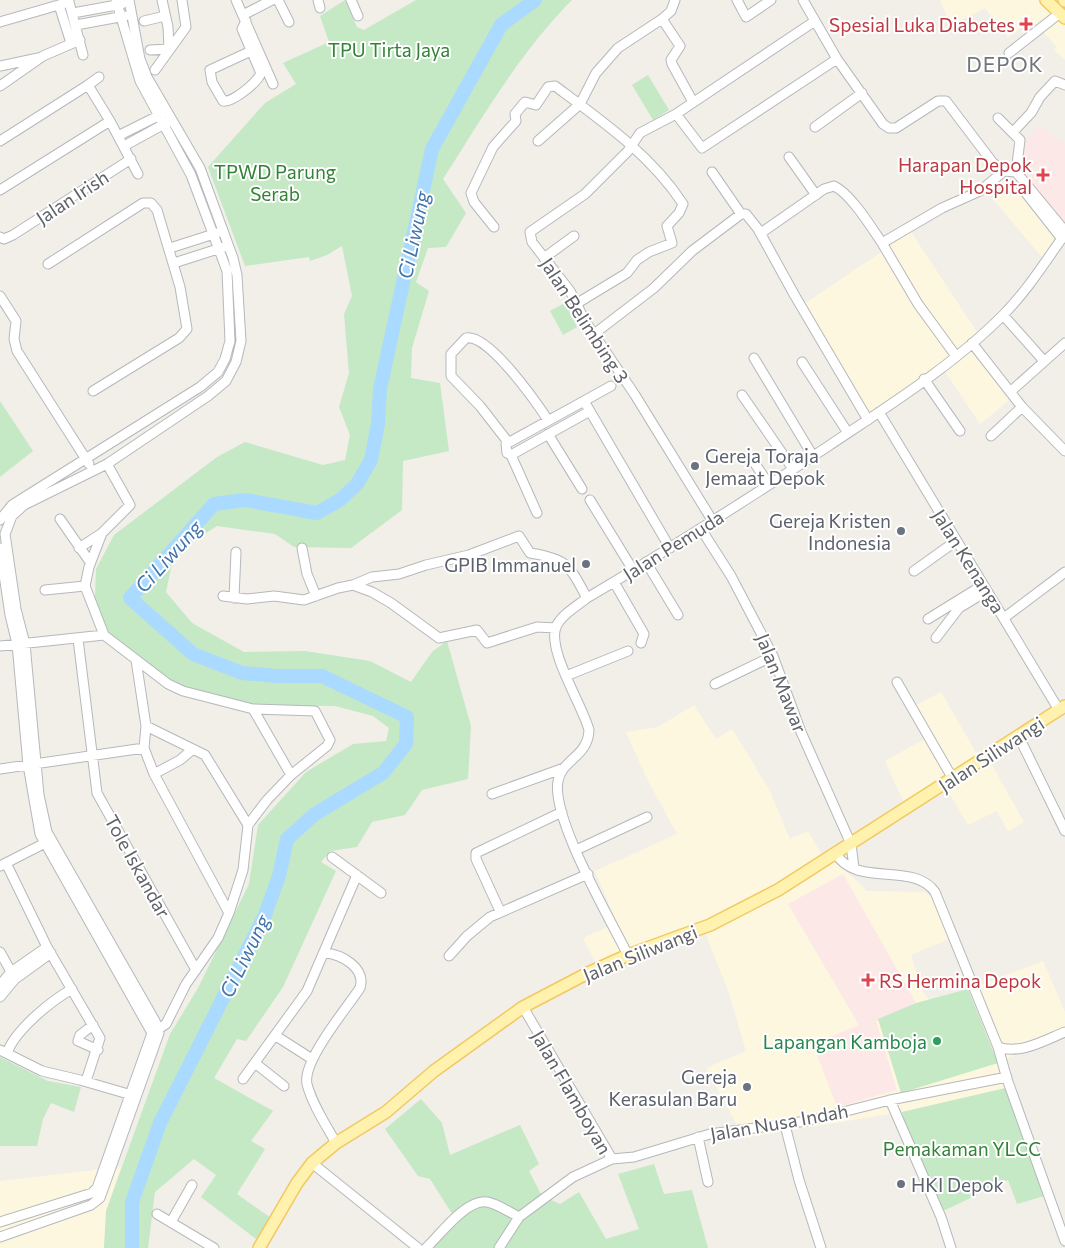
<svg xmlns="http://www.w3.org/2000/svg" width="1065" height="1248" font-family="Commissioner,sans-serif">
<rect width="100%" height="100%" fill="#f1efe8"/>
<path fill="#fef7e0" d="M940 0H1065V60L1054 50 1057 47 1032 20 1008 37 985 8 951 25Z
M1021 180 1065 232 1046 262 992 198Z
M911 232 981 338 969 348 1012 398 980 424 942 367 867 424 801 306Z
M941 692 981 761 988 758 1024 822 1008 831 997 811 968 825 945 786 908 812 885 761 928 737 912 707Z
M694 705 716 739 732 729 769 789 790 839 808 831 827 864 839 857 848 873 867 891 925 892 937 902 951 938 911 955 923 992 932 1003 1043 961 1065 1012V1034L997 1063 1010 1087 902 1112 744 1138 706 1068 746 1051 729 993 703 928 601 972 583 938 617 923 595 871 677 834 647 779 626 732 658 727Z
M121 1167 106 1211 104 1248H0V1181Z"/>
<path fill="#fce8e6" d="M1039 126 1065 144V224L1020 171 1019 162 1025 140Z
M843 874 916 1003 876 1021 897 1090 837 1107 813 1044 859 1025 788 904Z"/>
<path fill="#c5e8c5" d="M345 0 357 27 364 30 416 0H572C520 52 483 117 443 179L466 213 446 247 428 248 416 282 429 291 412 348 411 378 440 383 449 451 403 461 402 510 351 548 294 547 275 534 217 526 174 554 166 592 192 623 244 652 305 651 370 661 411 682 432 652 447 641 471 726 468 779 422 790 405 815 372 822 357 847 330 851 321 862 336 871 283 987 246 1041 237 1039 214 1078 273 1111 251 1141 265 1149 237 1194 271 1218 256 1239 201 1197 216 1175 194 1159 155 1192 148 1248H104L106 1211 170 1034 198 988 249 884 258 825 306 772 353 744 386 741 389 728 373 716 335 706 222 705 172 689 104 628 95 598 96 569 114 535 217 457 245 442 323 465 345 460 350 435 339 407 349 373 344 314 352 296 342 246 327 255 310 261 309 257 245 266 208 167 265 103 296 84 283 63 329 42 320 16Z
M648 75 669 110 653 120 632 85Z
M565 303 577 327 563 335 550 311Z
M0 401 33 451 0 477Z
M968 989 998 1063 901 1093 878 1019 916 1003Z
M0 1057 48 1081 81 1087 74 1112 51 1103 43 1119 37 1146H0Z
M1010 1087 1051 1194 1017 1204 1008 1180 941 1212 919 1176 902 1112Z
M421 1099 442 1123 450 1155 520 1125 539 1164 529 1171 542 1196 560 1204 579 1192 606 1239 639 1229 618 1174 654 1164 664 1194 692 1190 708 1248H430L456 1220 430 1179 418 1176 385 1129Z"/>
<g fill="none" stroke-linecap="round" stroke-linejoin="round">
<path stroke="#aadaff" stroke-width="14" d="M132 1248V1202L160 1123 265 915 279 876 287 839 315 814 383 773 406 744 407 717 322 676H276L242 673 193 654 130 598 214 504 245 500 317 513 340 500 357 484 371 460 378 424 380 389 432 149 501 25 535 0"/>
<defs>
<path id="minor" d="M236 0 273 84
M278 0 289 22
M318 0 320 8
M351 0 358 16
M737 0 746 17 771 0
M803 0 837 59 883 124 889 128H896L938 101H946L993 163 1004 171 1016 172 1065 231
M59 5 71 43
M73 13 122 4
M243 15 272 0
M662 19 680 46 671 60 672 64 693 102
M144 21 165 16
M246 21 242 29 260 71 261 73C257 83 232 103 223 101L212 82 210 70 251 51
M0 22 69 2 83 55
M76 25 125 16
M150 50 169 49 168 27 162 0
M1009 53 1060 13
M0 66 38 58
M155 70 186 27 182 0
M88 85 99 77
M0 86 43 56 80 40
M676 114 702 148 837 59
M998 118 1020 140 1016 172
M815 127 862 93
M1013 132 1031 113 1040 97 1055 81 1065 85
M118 136 162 114
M0 141 88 85 110 121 138 174
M538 141 580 104 596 73 618 48 662 19 671 11 675 0
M124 146 168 122
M789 157 816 195
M712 172 741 214
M1022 188 1062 239
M0 190 110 121
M494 227 474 202 471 193 493 147 516 121 515 114 525 102 536 105 548 87 555 86C601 120 651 155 683 204L679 213 667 226 672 243 649 252 637 260 627 273 576 304
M761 233 824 189 834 186C851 194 871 227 882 243
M0 237 4 239 13 235 131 159
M170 248 217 233
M544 258 574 236
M174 263 224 247
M48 264 143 203H151L157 210 180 287 187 329 179 338 93 391
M0 296 16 321 14 339 17 351 89 464
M1003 315 1044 361
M594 334 654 288 692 251 741 214H746L758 229 795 296 868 420
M972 343 1022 407 1065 451
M956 356 918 304 882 243 942 208 980 191 1004 171
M754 358 813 456
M802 362 848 433
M924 379 960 431
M611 386 584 401 670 548
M1010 392 1065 343
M742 395 793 469
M879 412 1059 710
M548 434 582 489
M991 436 1022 407
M508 442 480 406 451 376V354L466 338C488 333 536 402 548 420
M511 455 590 411
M752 459 769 485
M107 464 130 505 102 533 89 567 85 586 104 635 168 684 183 691 253 709 315 711 330 740 327 746 291 775 267 800 248 825 243 870 229 913 218 938 186 984 166 1024 152 1033
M590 500 633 570
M537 513 511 455 507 453 506 444 584 401
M60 519 90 562
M0 520 12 505 200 387 218 372 225 359 230 341 227 271 191 175 140 81 116 0
M712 520 635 395 585 321 570 291 532 242 530 232 585 194 628 151 640 133 676 114 815 21
M701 529 731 576 773 656 801 732 851 844 854 868
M0 548 10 615 17 644 28 765 40 834 152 1033 97 1188 92 1193 0 1222
M79 548 102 533
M302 548 307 574 316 596
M646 562 678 615
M914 571 956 541
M614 582 644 634 641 643
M353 585 372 577 399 574 426 565 469 555 519 536 530 553C568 559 569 565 587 598
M45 590 85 586
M223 596 247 599 274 596 304 600 338 588 353 585 372 592 391 603 439 638 477 630 487 643 537 627 556 628
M234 598 236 552
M1004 618 1065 572
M928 619 983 585
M936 638 959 608 987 591
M78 639 97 793 196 970
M0 646 104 635
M136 660 146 726 144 748 154 774 229 913
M566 676 628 651
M897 682 953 779
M715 684 773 656
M253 709 291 775
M146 726 205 755 248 825
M1018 735 1065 831
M0 769 144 748
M154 774 180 760 193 749
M492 794 564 768
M576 850 647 817
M836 854C857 888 913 861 935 892L998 1047 1007 1079 1065 1241
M332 857 381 893
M6 863 47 947 100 1038 86 1081
M0 866 49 841
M500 911 476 859V853L562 812
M0 952 14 977
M324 953C342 954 366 968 360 988 347 1008 302 1061 307 1084 312 1104 326 1125 336 1143
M628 955C610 919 551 818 558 781 562 759 588 757 589 730 583 706 547 651 556 627 561 615 577 606 587 598 668 550 748 499 827 447 885 408 954 365 1003 315 1027 291 1045 262 1065 234
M449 956 467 936 490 917 588 874
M0 985 11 972 47 947
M0 997 15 979 51 953
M523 1007 612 1159
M93 1025 80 1035 78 1041 98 1050
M276 1036 312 1059
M998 1047C1020 1055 1045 1040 1065 1032
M0 1050 42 1071 80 1080 135 1096
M7 1053C15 1030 51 1001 72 989
M255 1063 284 1086
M243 1079 307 991 357 875
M890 1100 941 1217 951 1248
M785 1125 799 1180 821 1248
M698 1137 708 1182
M312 1163 418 1248
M157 1214 214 1248
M171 1222 192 1185
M0 1237 91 1205 100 1198 159 1033 155 1021 47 832 39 795 25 644 16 609 5 534 12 516 24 505 107 464 208 396 226 381 236 362 241 341 237 275 233 258 200 168 147 77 140 59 129 0
M426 1248C440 1235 466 1199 487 1202 498 1204 509 1212 519 1217
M499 1248 519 1217 573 1177 612 1159 634 1157 710 1134 807 1121 890 1100 1007 1077"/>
<path id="major" d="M1046 0 1065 18
M1064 0 1065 1
M259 1248 297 1183 312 1163 336 1143 386 1112 434 1071 523 1007 588 973 628 955 710 925 778 890 1065 706"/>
</defs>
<use href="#minor" stroke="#b5b8bc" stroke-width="11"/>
<use href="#major" stroke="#f2c960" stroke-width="14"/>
<use href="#minor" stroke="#fff" stroke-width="9"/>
<use href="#major" stroke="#fff2af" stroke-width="11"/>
</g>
<g fill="#e0444e" stroke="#fff" stroke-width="2">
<path d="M1023.5 16.5h5v5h5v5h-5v5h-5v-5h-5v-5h5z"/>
<path d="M1040.5 167.5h5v5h5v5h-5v5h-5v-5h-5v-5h5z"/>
<path d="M865.5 972.5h5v5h5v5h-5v5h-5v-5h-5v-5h5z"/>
</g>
<g fill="#6b7280" stroke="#fff" stroke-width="2">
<circle cx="695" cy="466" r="5"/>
<circle cx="901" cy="531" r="5"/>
<circle cx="586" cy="564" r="5"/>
<circle cx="747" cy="1087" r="5"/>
<circle cx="901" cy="1184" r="5"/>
</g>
<circle fill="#2e9e5b" stroke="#fff" stroke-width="2" cx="937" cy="1041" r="5"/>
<g text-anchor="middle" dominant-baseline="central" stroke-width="4" stroke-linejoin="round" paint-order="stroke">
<g font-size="19" fill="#be3a42" stroke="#fff" text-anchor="end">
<text x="1015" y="24">Spesial Luka Diabetes</text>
<text x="1032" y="164">Harapan Depok<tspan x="1032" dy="22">Hospital</tspan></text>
<text x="879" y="980" text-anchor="start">RS Hermina Depok</text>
</g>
<g font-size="19" fill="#348238" stroke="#fff">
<text x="389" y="49">TPU Tirta Jaya</text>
<text x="275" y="171">TPWD Parung<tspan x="275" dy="22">Serab</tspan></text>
<text x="962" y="1148">Pemakaman YLCC</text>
</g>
<g font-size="19" fill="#5f6368" stroke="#fff">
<text transform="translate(72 197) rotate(-33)">Jalan Irish</text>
<text transform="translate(585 320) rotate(57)">Jalan Belimbing 3</text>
<text transform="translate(673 545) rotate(-32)">Jalan Pemuda</text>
<text transform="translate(969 561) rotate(58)">Jalan Kenanga</text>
<text transform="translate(782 683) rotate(68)">Jalan Mawar</text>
<text transform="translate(991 754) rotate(-33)">Jalan Siliwangi</text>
<text transform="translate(138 866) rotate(61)">Tole Iskandar</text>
<text transform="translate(640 953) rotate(-22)">Jalan Siliwangi</text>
<text transform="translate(572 1092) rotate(60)">Jalan Flamboyan</text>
<text transform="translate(779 1122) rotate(-10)">Jalan Nusa Indah</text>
</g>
<g font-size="19" fill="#5b616d" stroke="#fff" text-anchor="end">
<text x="705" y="455" text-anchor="start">Gereja Toraja<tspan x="705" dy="22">Jemaat Depok</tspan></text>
<text x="891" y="520">Gereja Kristen<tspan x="891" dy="22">Indonesia</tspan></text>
<text x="576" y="564">GPIB Immanuel</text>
<text x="737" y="1076">Gereja<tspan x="737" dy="22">Kerasulan Baru</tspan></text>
<text x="911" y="1184" text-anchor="start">HKI Depok</text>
</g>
<g font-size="19" fill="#27864d" stroke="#fff" text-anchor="end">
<text x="927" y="1041">Lapangan Kamboja</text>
</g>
<g font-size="20" font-style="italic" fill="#4174aa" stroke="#fff">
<text transform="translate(413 235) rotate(-78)">Ci Liwung</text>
<text transform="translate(168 556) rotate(-48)">Ci Liwung</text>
<text transform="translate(244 956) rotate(-64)">Ci Liwung</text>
</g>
<g font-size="21" letter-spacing="1" fill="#70757a" stroke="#fff">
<text x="1005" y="63">DEPOK</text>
</g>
</g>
</svg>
